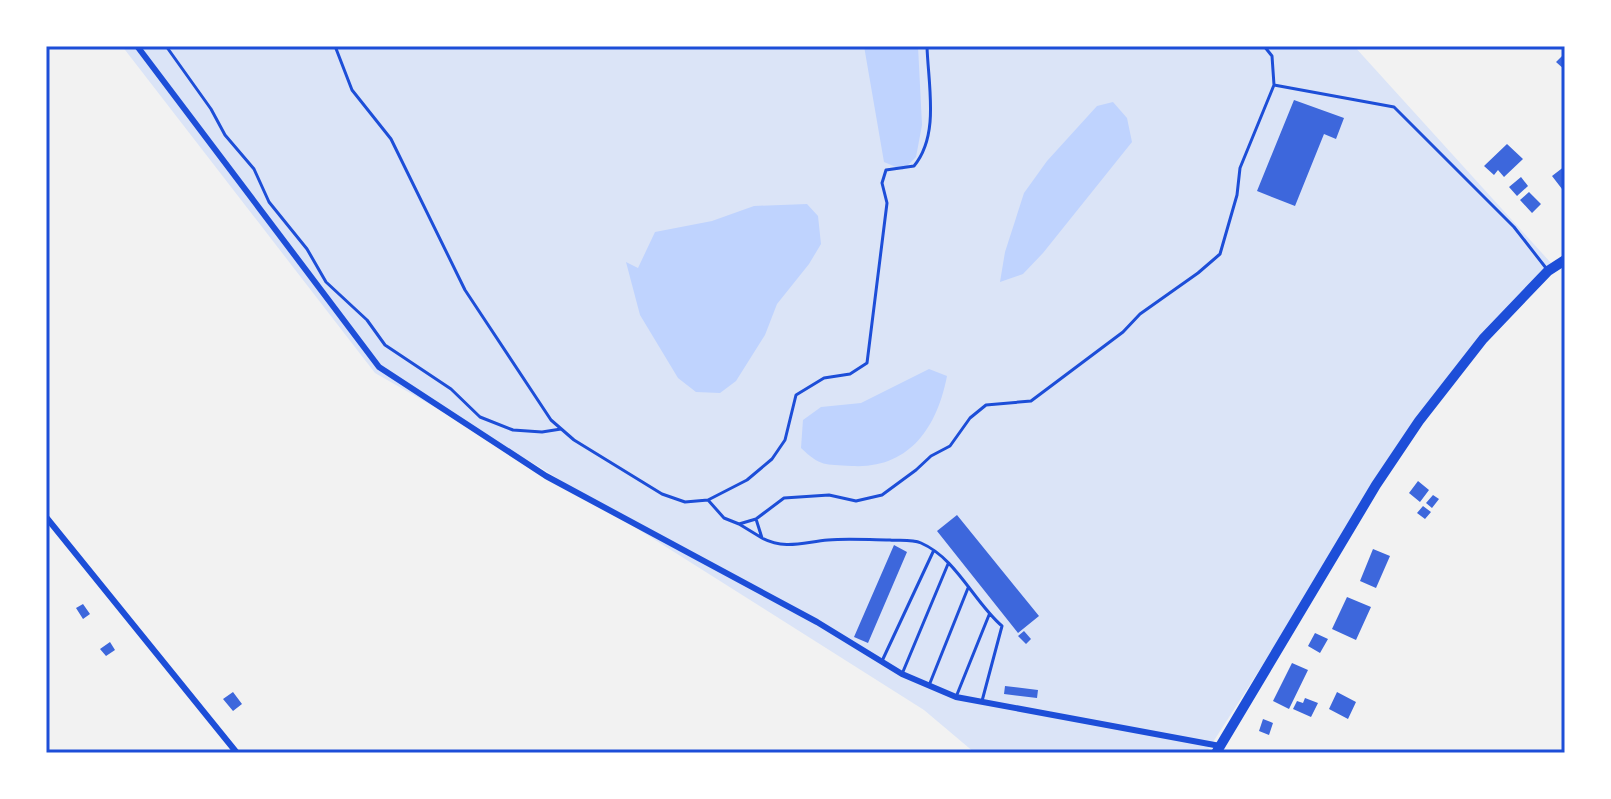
<svg xmlns="http://www.w3.org/2000/svg" width="1611" height="799" font-family="'Asap Condensed',sans-serif">
<rect width="100%" height="100%" fill="#f2f2f2"/>
<path fill="#dbe4f7" d="M122 46H1354L1551 263 1442 386 1206 753H975L924 710 538 466 375 373Z"/>
<path fill="#bfd3fe" d="M864 46H918L922 125 916 157 903 170 884 162Z
M1113 102 1127 118 1132 142 1043 253 1023 274 1000 282 1005 252 1024 193 1047 161 1097 106Z
M807 204 818 216 821 244 809 264 777 304 765 335 736 381 720 393 696 392 678 378 640 315 626 262 638 268 655 232 712 221 754 206Z
M929 369 947 376C937 428 909 469 852 466 824 464 821 467 801 448L803 420 821 407 861 403Z"/>
<path fill="#3d67dc" d="M1563 55 1565 56V70L1556 62Z
M1294 100 1344 118 1336 139 1324 134 1295 206 1257 191Z
M1507 144 1523 159 1504 177 1498 170 1494 175 1484 166Z
M1565 166V187L1562 189 1552 176Z
M1521 177 1528 186 1517 196 1509 187Z
M1529 192 1541 204 1532 213 1520 200Z
M1418 481 1429 490 1420 502 1409 493Z
M1433 495 1439 499 1432 508 1426 503Z
M1423 506 1431 512 1425 519 1417 513Z
M957 515 1039 616 1018 633 937 531Z
M894 545 907 552 868 643 854 637Z
M1373 549 1390 556 1376 588 1360 581Z
M1347 597 1371 607 1356 640 1332 629Z
M83 604 90 614 83 619 76 608Z
M1024 631 1031 639 1026 644 1018 636Z
M1315 633 1328 639 1320 653 1308 646Z
M110 642 115 650 106 656 100 649Z
M1292 663 1308 670 1289 709 1273 701Z
M1005 686 1038 690 1037 698 1004 694Z
M233 692 242 704 233 711 223 699Z
M1337 692 1356 702 1348 719 1329 709Z
M1305 698 1318 703 1311 717 1293 709 1297 701 1303 703Z
M1263 719 1273 723 1269 735 1259 731Z"/>
<g fill="none" stroke-linecap="round" stroke-linejoin="round">
<path stroke="#1d4ed8" stroke-width="3" d="M166 46 211 109 225 135 254 169 269 202 307 249 326 282 367 320 385 345 451 389 480 417 513 430 542 432 561 429
M335 46 352 90 391 139 465 290 551 420 574 440 662 494 685 502 708 500 747 480 772 459 785 440 796 395 824 378 850 374 867 363 887 203 882 183 886 170 914 166C940 135 928 84 927 46
M1274 85 1394 107 1514 227 1546 268
M708 500 724 518 739 524 756 519 784 498 829 495 856 501 882 495 916 470 931 456 950 446 970 418 986 405 1031 401 1123 332 1140 314 1198 273 1220 254 1237 195 1240 168 1274 85 1272 56 1264 46
M739 524 762 538 756 519
M762 538C785 550 804 542 828 540 848 538 870 540 890 540 899 541 912 539 921 543 956 558 974 602 1002 626L982 701
M882 661 933 552
M902 674 948 564
M930 683 968 588
M956 697 989 615"/>
<path stroke="#1d4ed8" stroke-width="6" d="M137 46 379 367 546 476 817 622 902 674 956 697 1220 746
M46 517 237 753"/>
<path stroke="#1d4ed8" stroke-width="10" d="M1216 753 1376 485 1419 421 1483 339 1548 271 1565 260"/>
</g>
<rect width="1611" height="799" fill="none" stroke="#ffffff" stroke-width="96"/>
<rect x="48" y="48" width="1515" height="703" fill="none" stroke="#1d4ed8" stroke-width="3"/>
</svg>
